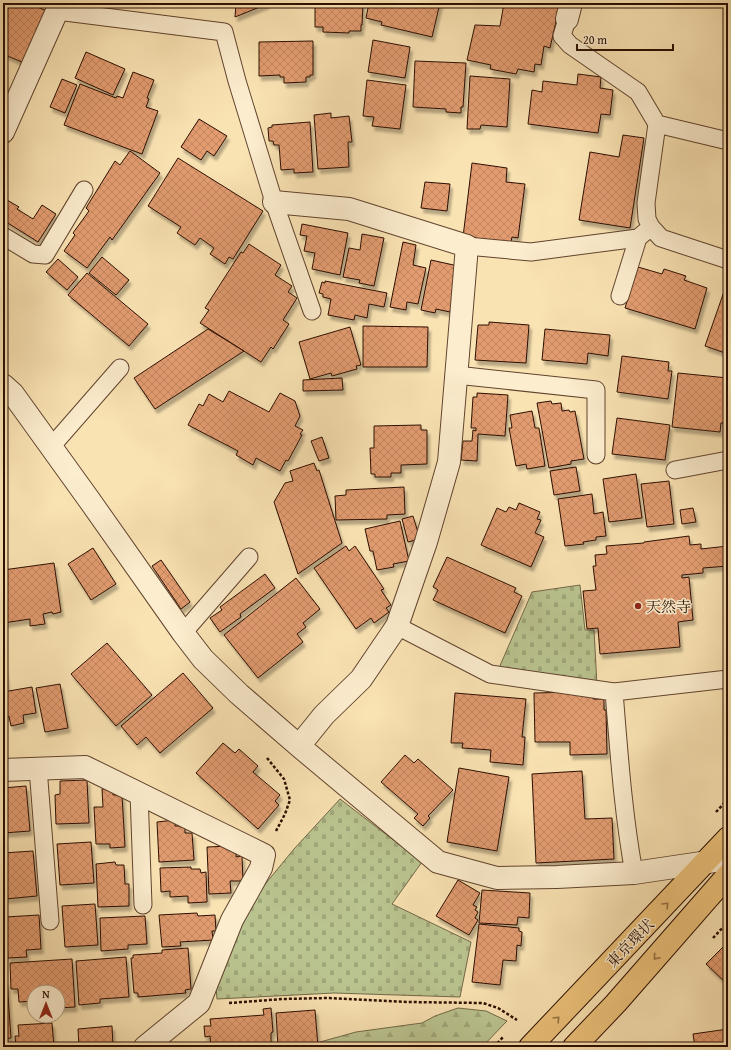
<svg xmlns="http://www.w3.org/2000/svg" width="731" height="1050" font-family="'Gentium Book Plus','Noto Serif JP',serif">
<defs>
<pattern id="forest-firs" width="22" height="20" patternUnits="userSpaceOnUse"><rect width="22" height="20" fill="#bac490"/><path d="M5 1l3.5 6h-7zM16 11l3.5 6h-7z" fill="#a0a77a"/></pattern>
<pattern id="cemetery-stones" width="16" height="16" patternUnits="userSpaceOnUse"><rect width="16" height="16" fill="#bac490"/><path d="M2 7V4a2 2 0 0 1 4 0v3zM10 15v-3a2 2 0 0 1 4 0v3z" fill="#a0a77a"/></pattern>
<pattern id="building-cross-hatch" width="8" height="8" patternUnits="userSpaceOnUse"><rect width="8" height="8" fill="#e29c70"/><path d="M0 0l8 8M0 8l8-8" fill="none" stroke="#c2855f"/></pattern>
<filter id="shadow"><feDropShadow dx="2.5" dy="4.5" stdDeviation="1" flood-color="#0004"/></filter>
</defs>
<rect width="100%" height="100%" fill="#fae3b3"/>
<filter id="stains"><feTurbulence type="fractalNoise" baseFrequency=".005" numOctaves="4"/><feColorMatrix values="0 0 0 0 .2 0 0 0 0 .09 0 0 0 0 .02 0 0 0 .5 -.17"/></filter>
<radialGradient id="worn" r=".72"><stop offset=".6" stop-color="#630" stop-opacity="0"/><stop offset="1" stop-color="#630" stop-opacity=".3"/></radialGradient>
<path fill="url(#forest-firs)" stroke="#736948" d="M458 1008 486 1011 507 1021 482 1047H321L320 1042 356 1032 422 1023 435 1016Z"/>
<path fill="url(#cemetery-stones)" stroke="#736948" d="M580 585 585 630H594L597 685 499 668 532 592Z
M340 799 422 862 392 904 471 942 460 997 334 993 217 999 216 987 234 938 262 888 294 849Z"/>
<path fill="url(#building-cross-hatch)" stroke="#2c0e01" filter="url(#shadow)" d="M5 3H28L47 11 24 63 3 54V7Z
M236 3H267V4L235 17Z
M315 3H363L362 25H361V31H349V33L323 32V27H315Z
M369 3H440L432 37 381 25 382 22 366 18Z
M504 3H560L550 48 544 46 541 65 535 64 534 72 518 69 516 74 490 69 491 65 467 60 475 25 500 26Z
M373 40 410 47 405 78 368 72Z
M313 41V75H310V77H306V82L284 83V77H280V75L259 76V42Z
M86 52 125 69 113 95 75 78Z
M415 61 466 63 463 107H461V113L446 112V109L413 107Z
M133 72 154 80 147 98 149 99 146 107 158 111 142 154 64 125 80 84 116 98 117 96 123 98Z
M578 74 601 77 600 88 613 90 610 115 601 114 598 133 528 124 532 90 542 92 543 81 577 85Z
M470 76 510 79 507 127 481 125 480 129H467Z
M62 79 77 85 65 113 50 107Z
M367 80 406 85 400 129 372 126 374 117 363 116Z
M331 113V118L349 116 352 142H348L349 167 318 169 314 115Z
M199 119 227 136 214 156 207 151 201 160 181 147Z
M310 122 313 172 294 173V169L281 170 279 145H274L273 141H269L268 128 272 127V125Z
M623 135 644 138 630 228 579 220 590 152 619 157Z
M130 151 160 173 112 240 110 237 87 268 64 251 75 235 73 233 89 211 86 208 115 161 120 165Z
M178 158 263 211 233 259 229 257 225 264 210 254 214 248 200 238 195 245 177 233 181 227 148 206Z
M472 163 507 168 506 182 525 184 518 238 512 237 511 242 463 237Z
M425 182 450 184 447 211 421 208Z
M7 200 19 207 17 209 33 219 42 205 56 214 38 242 3 220V206Z
M302 224 348 233 340 275 312 269 315 253 304 251 307 236 300 235Z
M362 234 384 238 374 286 359 283 360 280 343 277 349 248 360 250Z
M403 242 416 245 413 265 426 268 418 304 407 302 406 310 390 307Z
M249 244 281 265 275 275 292 286 288 292 297 298 283 320 289 324 273 349 271 347 261 362 200 323 209 310 205 308 241 252 243 253Z
M102 257 129 280 116 295 89 273Z
M58 259 78 277 67 290 46 272Z
M431 260 458 266 450 312 436 309 435 313 421 310Z
M638 267 662 274 664 269 686 276 684 280 707 288 695 329 625 308Z
M87 273 148 324 129 346 68 295Z
M728 280V354L705 346Z
M325 281 387 293 384 307 369 304 367 318 355 315 354 320 328 315 331 299 323 297V294L319 293 322 282 325 283Z
M489 322 529 325 526 363 475 360 478 325H489Z
M363 326 428 327 427 367H363Z
M350 327 361 365 356 366 357 369 332 376 331 373 310 379 299 342Z
M208 329 244 351 155 409 134 378Z
M545 329 610 335 608 356 588 353 587 364 542 360Z
M622 356 669 362 668 371H672L668 399 617 392Z
M678 373 728 378V423H721L720 432 672 427Z
M342 378 343 390 303 391V380Z
M229 391 269 412 280 393 295 401 300 416 295 426 303 430 300 434 302 435 288 461 286 460 280 471 256 458 253 465 236 455 238 451 188 425 199 404 203 406 209 394 223 402Z
M477 393 508 395 505 436 478 434 477 461 461 460 463 441H472L473 430 476 431V428H471L473 397H477Z
M551 401 552 404 561 403 562 411 569 410 570 412 575 411 584 459 571 461V464L549 468 537 403Z
M532 411 535 428H539L545 466 527 469 526 464 516 466 509 428H512L510 415Z
M617 418 670 425 665 460 612 454Z
M421 425V430H427V464L401 465V473H391V477H375V474H371L370 448H374V426Z
M322 437 329 458 319 461 311 441Z
M314 463 317 471 319 470 342 543 298 574 274 502 285 483 293 481 290 471Z
M576 467 580 491 554 495 550 471Z
M636 474 642 518 609 522 603 479Z
M669 481 674 524 647 527 641 484Z
M404 487 405 514 387 515V519L336 520 335 496 346 495V490Z
M592 494 594 514 603 512 606 536 596 537V540L583 542 584 544 565 546 558 499Z
M519 503 540 512 537 519 541 520 535 533 544 537 531 567 481 545 497 508 506 512 509 507 516 510Z
M693 508 696 522 682 524 680 510Z
M413 516 420 539 408 542 402 519Z
M400 521 409 561 393 564 394 567 377 570 373 551H370L365 529Z
M689 536 690 545 701 544V549L728 546V566L703 568V573L682 575V578L689 577 693 620 678 622 680 647 600 654 598 628 587 629 583 591 596 590 593 566H596L595 555 607 554 606 546 644 543V542Z
M346 546 349 551 355 546 384 589 381 590 391 605 386 608 389 612 374 623 371 618 356 629 314 568Z
M93 548 116 584 91 600 68 564Z
M447 557 516 588 514 592 522 596 505 633 433 600 438 590 433 587Z
M161 560 190 602 181 609 152 566Z
M54 563 61 612 53 614 52 612 43 614 45 624 30 626V619L3 623V570Z
M265 574 275 588 240 614 241 617 220 632 210 618 222 610 220 607Z
M296 578 320 609 303 623 306 627 297 634 303 642 258 678 224 635Z
M107 643 152 695 116 726 71 674Z
M3 655 7 686H3Z
M183 673 213 708 160 753 146 737 137 745 121 726Z
M60 684 68 728 45 732 36 688Z
M32 687 36 713 23 715 24 723 11 726 9 716 3 717V692Z
M576 692V695H593V699H604V710H606L607 754 570 755V742H535L534 693Z
M455 693 526 699 522 737H525L523 765 490 762 491 750 462 748 463 743H451Z
M223 743 235 753 239 749 258 766 253 772 280 795 275 801 279 805 258 829 196 773Z
M405 755 414 763 418 759 453 790 428 816 430 818 423 826 414 818 418 814 381 782Z
M459 768 509 777 497 851 447 842Z
M582 771 585 819 612 818 614 859 536 863 532 774Z
M87 780 89 823 56 824 55 795 60 794V781Z
M26 786 30 831 3 833V788Z
M102 789H113V795H122L125 847 110 848V844H96L94 807H103Z
M175 820V826H185V833H192L194 860 159 862 157 822Z
M91 842 94 883 60 885 57 844Z
M230 846 236 849V857L242 856 243 881H230L231 893 209 894 207 847Z
M33 851 37 896 5 899 3 853Z
M115 862 116 865H124L125 884H129V906L98 907 96 864Z
M191 867V869H200L201 873 206 872 207 902 188 903V896L170 897V891L161 892 160 868Z
M458 880 480 893 473 905 477 907 475 910 478 912 475 918 478 920 469 935 436 916Z
M482 890 530 893 529 918 518 917 517 925 479 923Z
M95 904 98 945 65 947 62 906Z
M197 913 198 916 215 915 216 931H212L213 940 180 942 181 946 162 947 159 915Z
M39 915 41 949 26 950 27 957 8 958 5 917Z
M145 916 147 944 128 945V949L101 951 100 918Z
M479 924 519 928V931L522 932 521 946 517 945 516 961 503 960 500 985 472 982Z
M3 927 5 956H3Z
M728 942V985L706 964Z
M188 948 191 989 185 990 186 993 138 997V993H134L131 958H133V955L162 953V950Z
M126 957 129 997 100 999V1003L79 1005 76 961Z
M72 959 75 1007 58 1008V992H34V1001L19 1002 18 989H11L10 963Z
M3 982H7L11 1038 3 1039Z
M271 1008 273 1032 271 1033V1046L211 1047 210 1036 205 1037 204 1026H211L210 1019 264 1015 263 1009Z
M315 1010 318 1047H278L276 1013Z
M52 1023 54 1047H16L15 1036H19L18 1025Z
M112 1026 113 1047H79L78 1029Z
M728 1029V1047H695L693 1034Z
M195 1043 196 1047H181V1044Z"/>
<g fill="none" stroke-linecap="round" stroke-linejoin="round">
<defs>
<path id="lane" d="M57 11 224 32 237 81 274 202 312 311
M567 19 562 36 570 45 638 92 657 124 728 141
M651 227 647 219 646 203 657 124
M3 236 33 254 45 255 84 190
M467 246 531 252 638 238 651 227 661 238 728 260
M620 296 638 238
M456 375 596 390V455
M51 447 120 368
M675 470 728 460
M397 626 490 674 614 692 728 679
M183 633 249 557
M614 692C619 752 623 813 634 873
M38 768 50 921
M139 793 143 905"/>
<path id="street" d="M567 19 571 3
M3 132 57 11 58 3
M274 202 349 209 467 246 449 462 426 542 397 626 361 679 324 715 299 746
M3 385 13 394 90 501 183 633 203 659 239 694 299 746 438 862 497 878 557 877 634 873 728 859
M3 770 85 767 264 855 261 868 232 920 199 1003 145 1047"/>
<path id="highway" d="M530 1047 728 838
M574 1047 616 1003 728 875"/>
</defs>
<use href="#lane" stroke="#60432e" stroke-width="19"/>
<use href="#street" stroke="#60432e" stroke-width="24"/>
<use href="#highway" stroke="#2c0e01" stroke-width="24"/>
<path stroke="#2c0e01" stroke-width="2.5" stroke-dasharray="3 2" stroke-linecap="butt" d="M267 758 284 779 290 800 285 814 276 831
M716 812 728 799
M713 938 728 922
M229 1003 283 999 329 998 408 1002 483 1003 498 1008 517 1020
M494 1047 503 1037"/>
<use href="#lane" stroke="#fcedce" stroke-width="17"/>
<use href="#street" stroke="#fcedce" stroke-width="22"/>
<use href="#highway" stroke="#edc27a" stroke-width="22"/>
</g>
<defs><path id="oneway-chevron" d="M-2-3.5L2.5 0L-2 3.5" fill="none" stroke-width="1.6" stroke-linecap="round" stroke-linejoin="round"/></defs>
<g stroke="#967144">
<use href="#oneway-chevron" transform="translate(666 905) rotate(-46)"/>
<use href="#oneway-chevron" transform="translate(656 957) rotate(131)"/>
<use href="#oneway-chevron" transform="translate(557 1019) rotate(-46)"/>
</g>
<circle fill="#8f2418" stroke="#fcedce" stroke-width="1.5" cx="638" cy="606" r="4"/>
<g text-anchor="middle" dominant-baseline="central" stroke-width="3" stroke-linejoin="round" paint-order="stroke">
<g font-size="15" fill="#2c0e01" stroke="#fcedce" text-anchor="start">
<text x="646" y="606">天然寺</text>
</g>
<g font-size="15" fill="#2c0e01" stroke="#fcedce">
<text transform="translate(630 943) rotate(-46)">東京環状</text>
</g>
</g>
<rect width="731" height="1050" fill="none" stroke="#fae3b3" stroke-width="16"/>
<rect x="4" y="4" width="723" height="1042" fill="none" stroke="#2c0e01" stroke-width="2"/>
<rect x="8" y="8" width="715" height="1034" fill="none" stroke="#2c0e01"/>
<g transform="translate(46 1004)"><circle r="19" fill="#fcedce" stroke="#a9947c"/>
<path d="M0-3L7 15L0 10L-7 15Z" fill="#8f2418"/>
<text y="-6" font-size="11" font-weight="bold" text-anchor="middle" fill="#2c0e01">N</text>
</g>
<path d="M577 44v6h96v-6" fill="none" stroke="#2c0e01" stroke-width="2"/>
<text x="583" y="44" font-size="12" fill="#2c0e01" stroke="#fcedce" stroke-width="3" paint-order="stroke">20 m</text>
<rect width="100%" height="100%" filter="url(#stains)"/>
<rect width="100%" height="100%" fill="url(#worn)"/>
</svg>
